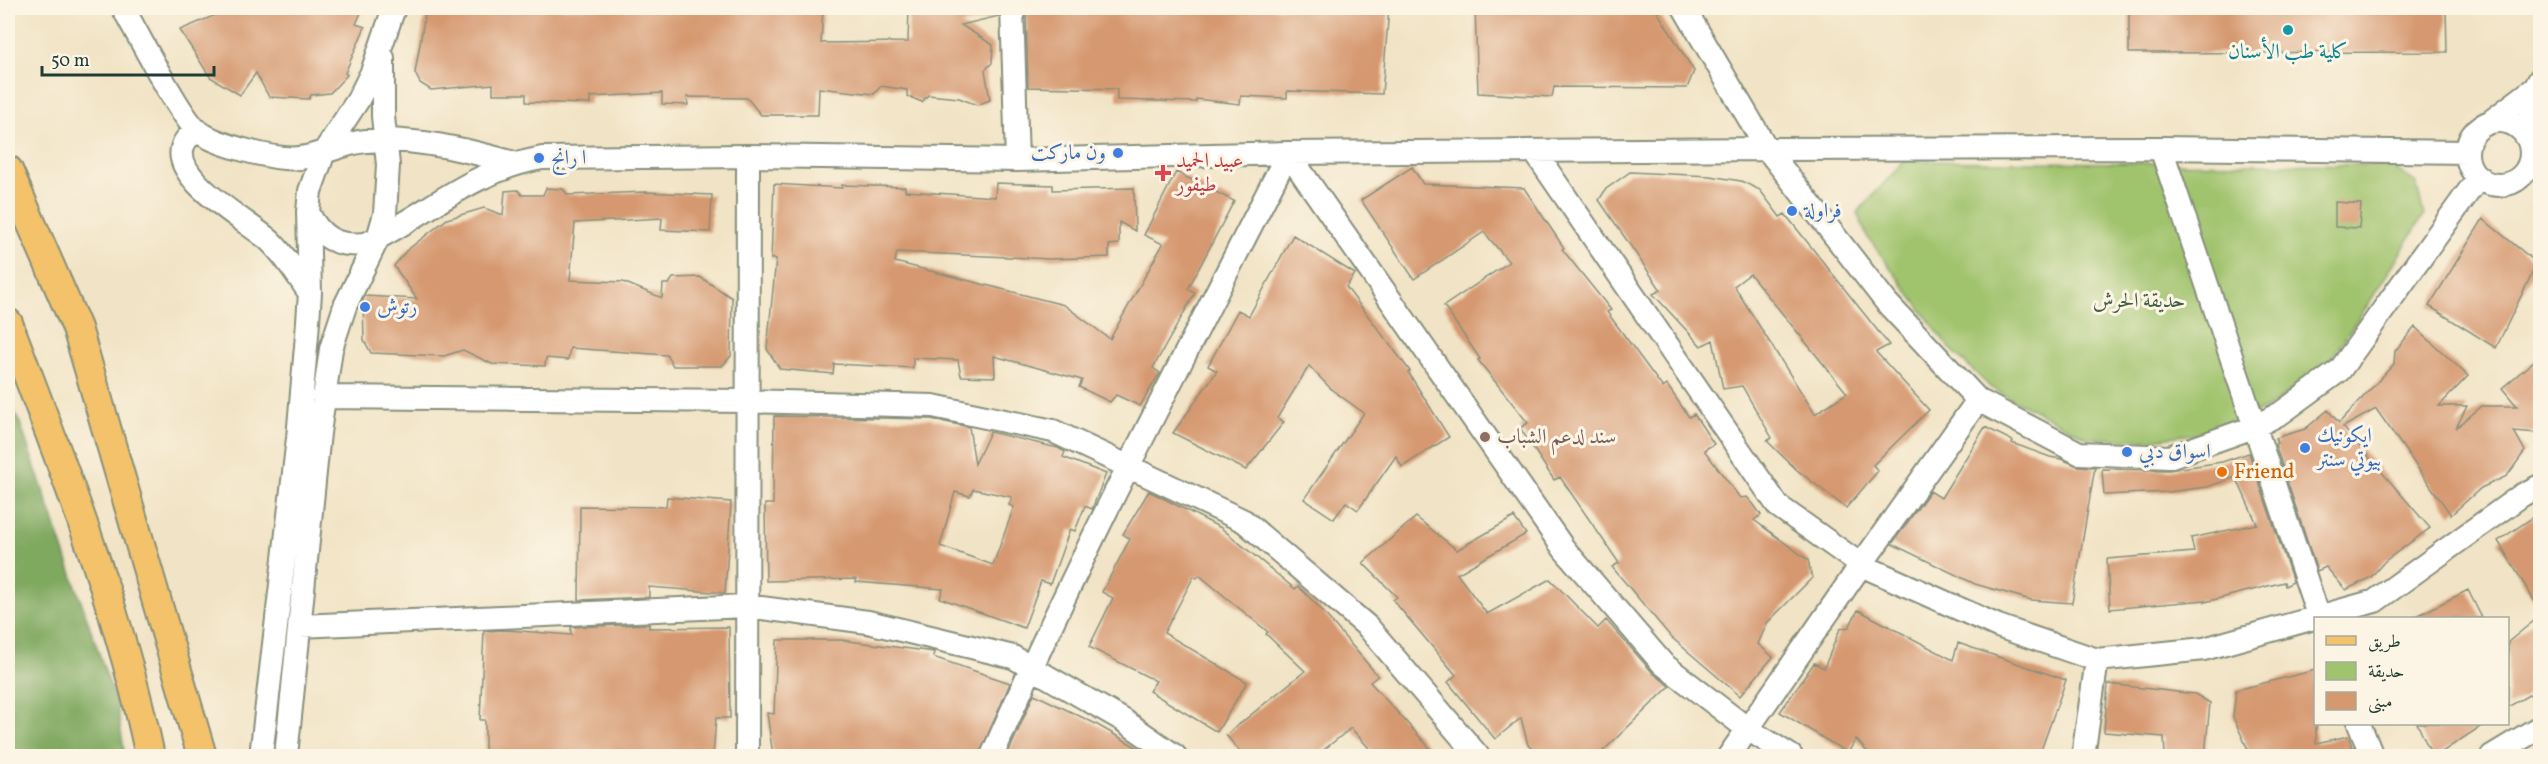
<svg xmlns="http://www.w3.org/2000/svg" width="2548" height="764" font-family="Vollkorn,Amiri,serif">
<rect width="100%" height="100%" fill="#fcf5e5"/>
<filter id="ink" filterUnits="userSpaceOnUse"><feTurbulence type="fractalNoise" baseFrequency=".0167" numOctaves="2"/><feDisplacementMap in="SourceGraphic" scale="12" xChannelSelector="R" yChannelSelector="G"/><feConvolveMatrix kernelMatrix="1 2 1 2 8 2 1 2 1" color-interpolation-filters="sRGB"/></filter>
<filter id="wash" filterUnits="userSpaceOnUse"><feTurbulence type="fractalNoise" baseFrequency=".008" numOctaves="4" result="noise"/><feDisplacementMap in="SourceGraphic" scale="24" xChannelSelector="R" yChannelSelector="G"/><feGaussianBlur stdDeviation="1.35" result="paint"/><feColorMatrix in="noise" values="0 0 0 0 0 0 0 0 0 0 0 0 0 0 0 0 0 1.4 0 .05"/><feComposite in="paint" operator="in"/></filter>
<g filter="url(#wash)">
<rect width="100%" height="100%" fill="#f1e3c5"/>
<path fill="#a0c36d" stroke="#608050" stroke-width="1.5" d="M1904 161 2390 165 2416 183 2424 215 2367 306 2328 363 2267 408 2201 433 2146 440 2088 438 1991 388 1947 345 1867 236 1857 213Z"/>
<path fill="#80a960" stroke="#50734a" stroke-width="1.5" d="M8 398 20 423 117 706 125 756H8Z"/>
<g id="blocks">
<path fill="#d5986f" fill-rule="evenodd" d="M232 8H363L356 24 365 27 345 73 347 75 330 93 311 95 309 99 269 97 256 73 240 95 210 77 180 30Z
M426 8H823L821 43 908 42 909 8H999V16L961 25 993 45 992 63 985 70 990 100 977 105 959 98 928 95 922 102 907 96V90L881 86 874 94 819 88 818 115H761L747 98 687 97 688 105 662 104V93L590 97V104L526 102V94H493V84L431 90 420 83 415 73Z
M1026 8H1389L1382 94 1287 91V98L1241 96 1240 104 1196 99V102L1117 100V89L1028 87Z
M1475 8H1655L1694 71 1687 88 1554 87 1552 97 1478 93Z
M2129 8H2446L2447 52 2129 53Z
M1412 167 1423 184 1524 188 1564 248 1562 249 1611 310 1607 312 1663 388 1667 385 1689 417 1694 414 1714 444 1704 450 1740 498 1747 497 1754 505 1761 515 1754 520 1808 560 1812 578 1767 623 1758 644 1773 657 1740 696 1671 637 1612 567 1619 563 1560 477 1554 480 1520 428 1528 423 1478 360 1480 359 1444 306 1509 262 1484 232 1414 279 1361 200Z
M1176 172 1234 201 1188 289 1195 293 1153 368 1160 373 1140 406 1116 395 1110 402 1079 387 1082 380 994 356 995 377 961 376 958 360 913 358V368L834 364 833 374 780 369 767 349 776 259H771L774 184 842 188V185L905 187V191L995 197 996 183 1053 185V190L1134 188 1135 231 1119 222V244L1109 245V257L1050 259 897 252 895 262 1064 305 1110 339 1163 244 1144 235Z
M1630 172 1710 176 1741 181 1760 190 1780 217 1785 214 1889 345 1876 352 1929 410 1873 465 1878 471 1846 508 1797 470 1767 441 1772 438 1742 386 1723 389 1713 340 1701 346 1653 294 1661 290 1599 200 1606 189ZM1750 274 1847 393 1815 414 1734 286Z
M546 188 563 189 568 195 646 192 712 195 710 232 661 230 662 218 575 223 570 280 623 282 662 298 663 284H669L673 278 700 277 732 298 731 356 722 366H673L667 355 570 348 568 360 546 358 545 366 492 364 463 350 444 356 371 353 364 340 363 300 365 296 417 299 394 266 406 251 447 219 484 208 503 215 505 191 518 190 522 195H543Z
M2335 202 2361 204 2359 228 2335 227Z
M2483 219 2537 263 2496 348 2429 306Z
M1293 235 1355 274 1346 287 1410 371 1408 372 1449 437 1402 467 1396 456 1358 510 1346 502 1334 519 1304 499 1364 413 1332 390 1309 366 1277 418 1284 422 1246 470 1173 433 1217 371 1208 366 1238 310 1249 316Z
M2415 327 2468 376 2439 406H2467L2456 428 2482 406H2517L2502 388 2541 355V435L2538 433 2514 431 2525 451 2507 476 2481 488 2451 515 2376 409 2343 427 2430 528 2385 561 2371 577 2346 590 2326 567 2317 571 2275 444 2278 443 2276 438 2305 429 2328 410 2339 423 2394 364 2395 351Z
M774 416 931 419 969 427 975 464 990 432 1058 448 1065 452 1063 457 1106 474 1092 509 1085 506 1075 531 1070 529 1050 584 1041 581 1024 628 940 598 943 589 856 582V579L766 581 765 504H773ZM973 489 1012 497 1009 505 1014 507 993 565 940 546 955 492 970 496Z
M1985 427 2013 441 2012 443 2050 457 2061 459 2078 466 2095 467 2072 603 2031 600 1975 584 1892 544 1930 491 1941 498Z
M2249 453 2293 582 2285 586 2284 582 2205 602V600L2110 609 2107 559 2194 552 2191 538 2257 524 2236 477 2207 487 2168 492 2104 495 2102 469 2169 470 2222 462Z
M1149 491 1221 528 1295 589 1298 586 1318 606 1378 676 1370 682 1437 756H1376L1351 728 1316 756H1244L1226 735 1305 671 1266 634 1268 632 1199 575 1197 578 1194 576 1164 633 1247 682 1217 732 1149 691 1156 681 1089 647 1113 598 1102 592 1130 539 1123 534Z
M667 497 731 502 725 593 649 587V597L579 600 580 506 666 507Z
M2541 512V612L2498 541Z
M1416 517 1457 550 1514 517 1526 534 1457 574 1487 614 1550 579 1598 628 1606 620 1653 673 1670 686 1598 756H1539L1528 745 1521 718 1495 739 1448 682 1456 675 1393 600 1397 597 1363 563Z
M2468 590 2482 618H2413Z
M1858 610 1953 660 1958 643 2066 680 2039 756H1871L1856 739 1848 753 1780 712 1814 663 1824 668 1840 629 1849 627Z
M2541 615V688L2508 707V642Z
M649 624V628L729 627 730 718H716L713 756H485V720H480L484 631 507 630 571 635V627Z
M777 640H841L934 652 933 657 1010 683 979 756H773L767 713 774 714Z
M2316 670V743L2348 736 2356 756H2251L2233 717 2236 690Z
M2108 684 2195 694 2210 703 2205 756H2165L2164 737 2104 732Z
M1034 694 1094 723 1152 756H1007Z
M2417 723H2486L2436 756H2432Z"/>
</g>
</g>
<g filter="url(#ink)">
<use href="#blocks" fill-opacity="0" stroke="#88907c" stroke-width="1.5"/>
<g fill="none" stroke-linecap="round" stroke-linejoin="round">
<defs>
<path id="minor" d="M123 8C136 30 182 121 199 132 218 145 276 161 300 158 322 155 343 143 366 141 415 137 467 150 514 163
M1012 8 1017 160
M1684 8 1767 149 1887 303 1978 400 2079 453 2169 457 2254 427 2281 413 2340 370 2479 177
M2467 153a32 32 0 1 1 64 0a32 32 0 1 1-64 0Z
M2490 122 2535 88
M197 132C194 134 188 137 186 140 161 175 250 222 270 241 286 256 297 275 309 292
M2527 137 2535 88 2540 79
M2161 148 2319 618
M1534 151 1778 506 1861 565 1998 626 2097 660 2204 649 2375 601 2522 495 2540 486
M308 212C320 238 337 247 366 244 428 214 470 171 542 158L748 156 1017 160 1288 153 1767 149 2161 148 2467 152
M323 397 747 401 933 406 1053 431 1244 521 1368 627 1478 756
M300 626 746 606 868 622 1013 657 1123 720 1175 756
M2359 724 2372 756
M261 756 298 438 307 335 310 293 308 212 310 191 324 152 358 100 372 72 394 8
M286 756 319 433 331 349 345 306 378 238 385 214 388 165 383 116V58
M747 756 748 156
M992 756C1081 551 1186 353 1288 153L1564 549 1663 664 1749 730 1791 756
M1729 756 1861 565 1978 400
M2083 756 2097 660
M2492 756 2540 727"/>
<path id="major" d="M8 170 77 328 202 756
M8 323C62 465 119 607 150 756"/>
</defs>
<use href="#minor" stroke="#88907c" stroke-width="26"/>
<use href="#major" stroke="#88907c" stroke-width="32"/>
<use href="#minor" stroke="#fff" stroke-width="22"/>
<use href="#major" stroke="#f3c26a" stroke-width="28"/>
</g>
</g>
<circle fill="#0f9aa8" stroke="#fcf5e5" stroke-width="2" cx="2288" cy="30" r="6"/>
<g fill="#3f7fe0" stroke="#fcf5e5" stroke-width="2">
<circle cx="1118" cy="153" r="6"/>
<circle cx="539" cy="158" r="6"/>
<circle cx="1792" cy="211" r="6"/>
<circle cx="365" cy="307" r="6"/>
<circle cx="2305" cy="448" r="6"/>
<circle cx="2127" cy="452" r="6"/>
</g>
<path fill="#e0444e" stroke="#fcf5e5" stroke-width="2" d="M1160 164h6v6h6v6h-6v6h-6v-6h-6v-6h6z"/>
<circle fill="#8d6e63" stroke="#fcf5e5" stroke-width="2" cx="1485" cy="437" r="6"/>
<circle fill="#e8710a" stroke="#fcf5e5" stroke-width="2" cx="2222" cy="472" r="6"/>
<g text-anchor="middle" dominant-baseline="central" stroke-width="6" stroke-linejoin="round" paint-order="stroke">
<g font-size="21" fill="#0d838f" stroke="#fcf5e5">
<text x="2288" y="52">كلية طب الأسنان</text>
</g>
<g font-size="21" fill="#366cbe" stroke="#fcf5e5" text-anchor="start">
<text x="1106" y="153" text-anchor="end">ون ماركت</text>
<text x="551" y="158">ا رانج</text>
<text x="1804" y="211">فراولة</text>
<text x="377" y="307">رتوش</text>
<text x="2317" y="436">ايكونيك<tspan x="2317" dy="24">بيوتي سنتر</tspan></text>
<text x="2139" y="452">اسواق دبي</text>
</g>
<g font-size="21" fill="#be3a42" stroke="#fcf5e5" text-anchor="start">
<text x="1176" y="161">عبيد الحميد<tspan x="1176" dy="24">طيفور</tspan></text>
</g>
<g font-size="21" fill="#3f5e42" stroke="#fcf5e5">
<text x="2139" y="301">حديقة الحرش</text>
</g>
<g font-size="21" fill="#785e54" stroke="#fcf5e5" text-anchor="start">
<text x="1497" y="437">سند لدعم الشباب</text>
</g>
<g font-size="21" fill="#c56008" stroke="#fcf5e5" text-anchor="start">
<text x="2234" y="472">Friend</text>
</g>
</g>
<rect width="2548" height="764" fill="none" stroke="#fcf5e5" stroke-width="30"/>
<rect x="2314" y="617" width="195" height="108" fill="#fcf5e5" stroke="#a4ab9e" stroke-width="1.5"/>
<rect x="2326" y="636" width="30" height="9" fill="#f3c26a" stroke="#a4ab9e" stroke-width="1.5"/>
<text x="2368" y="647" font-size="18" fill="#1f3d34">طريق</text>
<rect x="2326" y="662" width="30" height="18" fill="#a0c36d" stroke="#a4ab9e" stroke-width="1.5"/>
<text x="2368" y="677" font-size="18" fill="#1f3d34">حديقة</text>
<rect x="2326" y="692" width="30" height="18" fill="#d5986f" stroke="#a4ab9e" stroke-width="1.5"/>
<text x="2368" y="707" font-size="18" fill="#1f3d34">مبنى</text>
<path d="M42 66v9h172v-9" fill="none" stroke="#1f3d34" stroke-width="3"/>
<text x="51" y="66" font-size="18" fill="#1f3d34" stroke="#fcf5e5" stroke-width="4.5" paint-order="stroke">50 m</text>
</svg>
